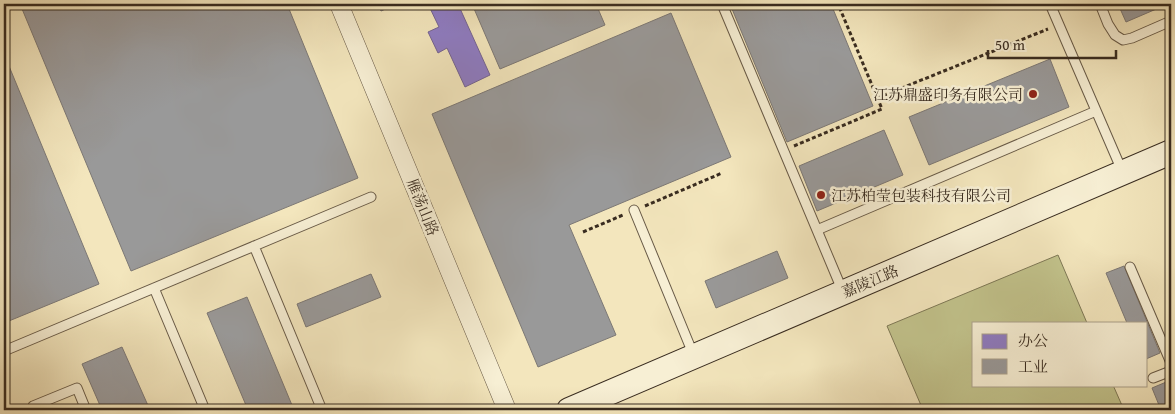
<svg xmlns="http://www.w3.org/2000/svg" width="1175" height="414" font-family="'Gentium Book Plus','Noto Serif SC',serif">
<rect width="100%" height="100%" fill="#f3e6bd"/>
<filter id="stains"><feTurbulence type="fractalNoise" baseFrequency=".004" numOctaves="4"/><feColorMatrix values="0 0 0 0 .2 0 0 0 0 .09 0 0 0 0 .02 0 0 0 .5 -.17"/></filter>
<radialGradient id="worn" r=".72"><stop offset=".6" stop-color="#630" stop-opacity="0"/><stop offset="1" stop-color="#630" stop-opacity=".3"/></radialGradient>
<path fill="#c2c38c" stroke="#7e7856" d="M1058 255 1087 323H974V385H1113L1124 410H923L887 326Z"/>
<path fill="#8e7cc3" stroke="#746492" d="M428 4H458L490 75 465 87 447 48 438 53 428 32 439 27Z"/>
<path fill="#999" stroke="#7c7875" d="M20 4H287L358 178 131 271Z
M378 4H388L390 7 381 11Z
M472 4H596L605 25 500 69Z
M730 4H831L873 106 787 142Z
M1118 4H1168L1126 22Z
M671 13 731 157 569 225 616 335 538 367 432 114Z
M4 54 99 284 4 323Z
M1050 59 1069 107 929 165 909 117Z
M884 130 903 175 817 211 799 166Z
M777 251 788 278 716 308 705 281Z
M1124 266 1160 353 1146 359V323H1127L1106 273Z
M371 274 381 297 306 327 297 304Z
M247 297 294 410H248L207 313Z
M122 347 150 410H102L82 364Z
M1171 380V410H1161L1152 388Z"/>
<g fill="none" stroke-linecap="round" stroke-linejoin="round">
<defs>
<path id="lane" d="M722 4 843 292
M1050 4 1123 173
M1100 4 1108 24 1115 35 1123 40 1132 38 1171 21
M634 210 694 356
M817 230 1096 111
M254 246 322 410
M1130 267 1171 363
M154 288 205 410
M4 351 371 197
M1153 378 1171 371
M35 410 33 406 77 388 86 410"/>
<path id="street" d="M339 4 507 410"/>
<path id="secondary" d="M569 410 1171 152"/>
</defs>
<use href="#lane" stroke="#685a47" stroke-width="11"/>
<use href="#street" stroke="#685a47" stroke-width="19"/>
<use href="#secondary" stroke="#392c20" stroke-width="26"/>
<path stroke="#392c20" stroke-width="3" stroke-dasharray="4 2.5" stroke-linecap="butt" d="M877 98 1048 29
M794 146 882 109 838 4
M645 206 722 173
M583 232 623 215"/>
<use href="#lane" stroke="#f7efd4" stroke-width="9"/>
<use href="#street" stroke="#f7efd4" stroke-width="18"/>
<use href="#secondary" stroke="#f7efd4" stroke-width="24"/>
</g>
<g fill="#8f2418" stroke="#f7efd4" stroke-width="2">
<circle cx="1033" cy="94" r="5"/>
<circle cx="821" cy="195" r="5"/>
</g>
<g text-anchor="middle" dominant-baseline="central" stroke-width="5" stroke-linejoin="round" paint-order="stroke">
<g font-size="15" fill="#392c20" stroke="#f7efd4" text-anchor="end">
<text x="1023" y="94">江苏鼎盛印务有限公司</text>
<text x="831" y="195" text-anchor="start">江苏柏莹包装科技有限公司</text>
</g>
<g font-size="15" fill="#392c20" stroke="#f7efd4">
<text transform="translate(423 207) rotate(68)">雁荡山路</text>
<text transform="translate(870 281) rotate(-23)">嘉陵江路</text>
</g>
</g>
<rect width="1175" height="414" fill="none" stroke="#f3e6bd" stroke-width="20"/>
<rect x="5" y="5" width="1165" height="404" fill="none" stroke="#392c20" stroke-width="2.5"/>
<rect x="10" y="10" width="1155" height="394" fill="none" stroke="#392c20"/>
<rect x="972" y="322" width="175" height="65" fill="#f7efd4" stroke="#aba18c"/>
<rect x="982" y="334" width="25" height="15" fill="#8e7cc3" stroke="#aba18c"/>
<text x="1018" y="346" font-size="15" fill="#392c20">办公</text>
<rect x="982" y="359" width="25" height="15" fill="#999999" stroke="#aba18c"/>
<text x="1018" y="372" font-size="15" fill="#392c20">工业</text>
<path d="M988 50v8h128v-8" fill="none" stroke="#392c20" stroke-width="2.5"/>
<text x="995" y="50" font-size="15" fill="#392c20" stroke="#f7efd4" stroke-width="4" paint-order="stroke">50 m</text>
<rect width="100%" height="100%" filter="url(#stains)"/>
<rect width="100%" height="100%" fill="url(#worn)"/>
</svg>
